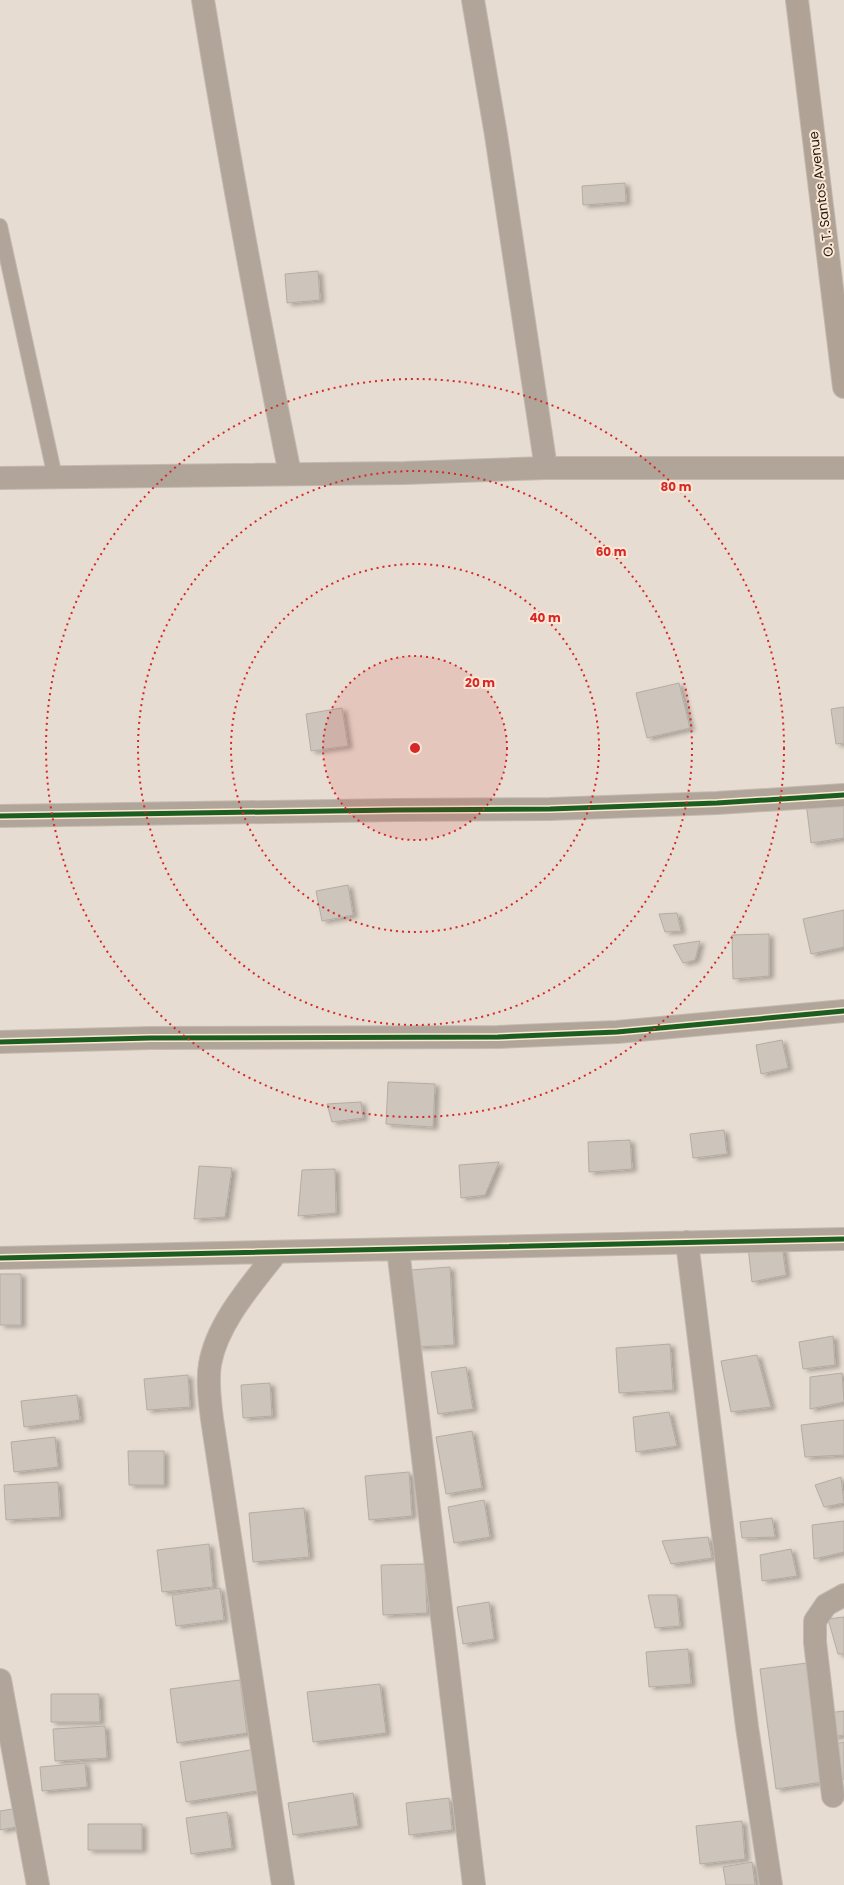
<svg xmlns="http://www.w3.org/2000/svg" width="844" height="1885" font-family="Poppins,sans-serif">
<defs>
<filter id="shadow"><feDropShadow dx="4.5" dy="2.5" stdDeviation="2" flood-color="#0004"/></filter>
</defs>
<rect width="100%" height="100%" fill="#e7dcd1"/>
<path fill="#cdc4bb" stroke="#b5aca4" filter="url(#shadow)" d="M625 183 626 202 583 205 582 186Z
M318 271 320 300 287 303 285 274Z
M679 683 690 728 647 738 636 693Z
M844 707V743L836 744 831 709Z
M342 708 348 746 311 751 306 714Z
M844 797V838L811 843 806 802Z
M348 885 353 915 322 921 316 891Z
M844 910V947L811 954 803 919Z
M677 913 681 931 665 932 659 914Z
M769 934V976L733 979 732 935Z
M700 941 695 960 683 963 673 945Z
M782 1040 788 1068 761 1074 756 1045Z
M388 1082 435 1084 433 1127 386 1124Z
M361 1102 363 1118 332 1122 327 1104Z
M724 1130 727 1154 693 1158 690 1134Z
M630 1140 632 1169 589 1172 588 1142Z
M499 1162 485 1195 461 1198 459 1165Z
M199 1166 232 1168 225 1217 194 1219Z
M335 1169 336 1213 298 1216 302 1170Z
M782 1245 786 1275 752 1282 748 1247Z
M450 1267 454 1345 416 1347 411 1270Z
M0 1274H21V1325H0Z
M833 1336 835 1365 803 1369 799 1342Z
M670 1344 673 1390 619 1393 616 1348Z
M757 1355 771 1407 731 1412 721 1361Z
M466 1367 473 1409 438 1414 431 1372Z
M842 1373 844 1402 810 1409V1377Z
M188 1375 190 1407 147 1410 144 1379Z
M270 1383 272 1416 243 1418 241 1385Z
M77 1395 80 1420 24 1427 21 1401Z
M669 1412 677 1446 636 1452 633 1417Z
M844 1420V1455L805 1457 801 1425Z
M472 1431 482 1488 446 1494 436 1437Z
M55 1437 58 1467 14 1472 11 1442Z
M128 1451H164V1485H129Z
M409 1472 412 1516 369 1520 365 1476Z
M841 1477 844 1503 824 1507 815 1485Z
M58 1482 60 1517 6 1520 4 1485Z
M484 1500 490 1537 454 1543 448 1507Z
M304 1508 309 1557 253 1562 249 1513Z
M772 1518 775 1537 742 1538 740 1522Z
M844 1521V1552L814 1559 812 1525Z
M708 1537 712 1558 671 1564 662 1541Z
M209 1544 213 1587 162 1592 157 1550Z
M791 1549 797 1576 762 1581 760 1555Z
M425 1564 427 1613 383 1615 381 1565Z
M220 1588 224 1620 176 1626 172 1595Z
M648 1595H677L680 1626 655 1628Z
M489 1602 494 1639 463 1644 457 1607Z
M844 1617V1654H838L828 1619Z
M688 1649 691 1684 649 1687 646 1652Z
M807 1663 823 1782 776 1789 760 1669Z
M240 1680 247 1733 177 1743 170 1689Z
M380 1684 386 1733 313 1742 307 1692Z
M51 1694H99L100 1722H51Z
M844 1711V1735L831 1737 828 1713Z
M105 1726 107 1758 55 1761 53 1729Z
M844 1742V1779H841L835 1744Z
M256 1749 263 1790 186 1802 180 1762Z
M85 1763 87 1787 42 1791 40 1767Z
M353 1793 358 1826 293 1835 288 1803Z
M449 1798 452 1830 409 1835 406 1803Z
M13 1809 16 1827 0 1830V1811Z
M227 1812 232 1848 191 1854 186 1818Z
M742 1821 745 1859 700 1864 696 1826Z
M88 1824H142V1850H88Z
M752 1862 755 1885H726L723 1867Z"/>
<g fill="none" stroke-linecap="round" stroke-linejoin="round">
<defs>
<path id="lane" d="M0 226 55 477"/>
<path id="street" d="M203 0C229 159 258 316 290 474
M473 0 496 135 546 468
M0 478 405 473 546 468H844
M0 816 396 810 550 809 717 803 844 795
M0 1042 150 1038 498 1037 617 1032 844 1011
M687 1242 747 1727 771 1885
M398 1249 474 1885
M277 1252C252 1284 217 1323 210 1364 207 1382 210 1402 212 1419L283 1885
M0 1258 844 1239
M0 1680 38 1885
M833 1796 815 1642V1621L826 1605 844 1595"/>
<path id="secondary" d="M797 0 844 387"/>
</defs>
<use href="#lane" stroke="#c2b9b1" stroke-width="16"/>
<use href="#street" stroke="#c2b9b1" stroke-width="24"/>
<use href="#secondary" stroke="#c2b9b1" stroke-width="24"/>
<use href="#lane" stroke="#b1a599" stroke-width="14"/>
<use href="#street" stroke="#b1a599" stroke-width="22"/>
<use href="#secondary" stroke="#b0a294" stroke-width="22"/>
<defs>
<path id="cycleway" d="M0 816 396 810 550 809 717 803 844 795
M0 1042 150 1038 498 1037 617 1032 844 1011
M0 1258 844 1239"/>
</defs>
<use href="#cycleway" stroke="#fde8d5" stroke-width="8"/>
<use href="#cycleway" stroke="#1b5e20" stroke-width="5"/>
</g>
<circle cx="415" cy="748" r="92" fill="#d62828" fill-opacity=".12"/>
<g fill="none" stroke="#d62828" stroke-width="2" stroke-dasharray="2 4">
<circle cx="415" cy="748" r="92"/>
<circle cx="415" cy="748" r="184"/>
<circle cx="415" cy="748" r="277"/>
<circle cx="415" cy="748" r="369"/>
</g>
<g text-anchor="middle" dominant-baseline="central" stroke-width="4" stroke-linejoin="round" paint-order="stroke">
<g font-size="13" fill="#221b14" stroke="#fde8d5">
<text transform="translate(821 194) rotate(-97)">O. T. Santos Avenue</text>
</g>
</g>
<circle cx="415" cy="748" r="6" fill="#d62828" stroke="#fde8d5" stroke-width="2"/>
<g font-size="12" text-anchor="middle" font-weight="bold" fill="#d62828" stroke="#fde8d5" stroke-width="4" stroke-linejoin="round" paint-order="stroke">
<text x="676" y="491">80 m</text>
<text x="611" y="556">60 m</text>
<text x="545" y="622">40 m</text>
<text x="480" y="687">20 m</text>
</g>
</svg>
